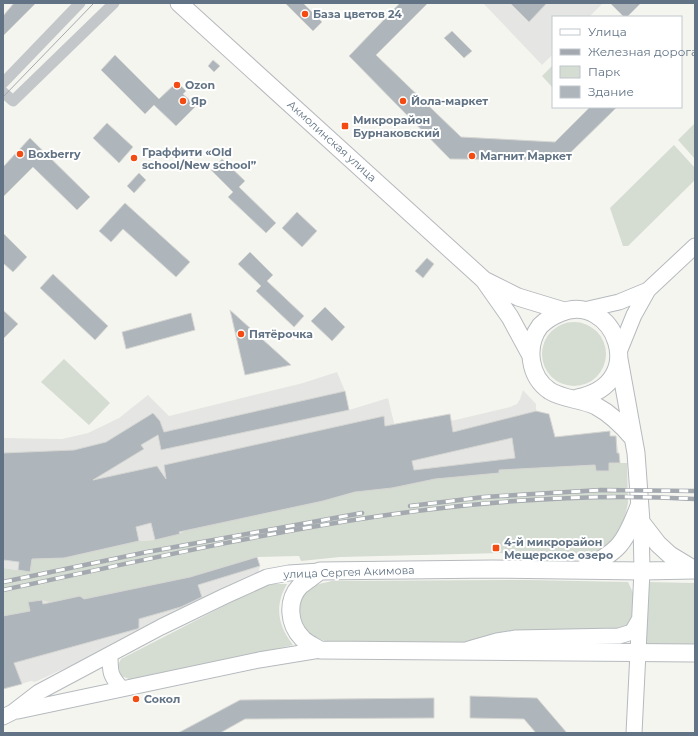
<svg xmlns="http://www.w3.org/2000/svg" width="698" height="736" font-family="Montserrat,sans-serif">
<rect width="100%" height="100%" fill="#f5f5f0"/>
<path fill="#e5e6e3" d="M483 3H603L589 17H553V54L542 65Z
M337 372 345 391 349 410 388 398 395 427 451 423V421L510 407 517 404 520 399 523 390 536 404V411L545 438 610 431V436H616L620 463H609V471H596L595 465 499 470V473L435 479 355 492 323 501 187 530 180 534 155 540 139 541 64 558 33 559 30 572 3 568V438L62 439 88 433 119 418 148 395 169 416 303 383Z
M257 557 260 566 258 575 135 636 35 682 31 681 3 689V616L42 600 80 596 84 599 190 577Z"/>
<path fill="#d5dcd1" d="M553 65V88L542 76Z
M695 123V159L678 140Z
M674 145 695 168V180L628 246H623L610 208Z
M542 354a32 32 0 1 1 64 0a32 32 0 1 1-64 0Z
M64 359 110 403 89 425 41 382Z
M609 463H627L628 503 621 534 601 551 588 556 562 557 502 553 340 557 301 561 299 556 257 557 190 577 84 599 80 596 50 602 42 600 30 611 3 616V568L30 572 32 559 64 558 139 541 155 540 180 534 186 530 323 501 355 492 435 479 499 473V470L595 465 596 471H609Z
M528 580 628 582 635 597 632 627 473 643 330 642C312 639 296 626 300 606 301 599 304 593 309 589 315 584 324 583 332 581Z
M646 582 695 583V645L646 644Z
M271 584H287C274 606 278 626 293 645L140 680H132L121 676 118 665 121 659 263 586Z"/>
<path fill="#aeb6bb" stroke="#d6d6d3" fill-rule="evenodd" d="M14 3H36L3 36V16Z
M285 3H303L322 22 313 31Z
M400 3H428L376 55 461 137 555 142 590 107H617L563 160 450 159 349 56Z
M510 3H547L529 22Z
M610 3H641L627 17H624Z
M452 31 472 51 464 58 444 38Z
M115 55 159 99 177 82 186 91 183 94 196 106 176 126 154 105 145 114 101 70Z
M213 60 220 66 214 72 208 66Z
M107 123 133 147 119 163 93 138Z
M30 138 90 197 77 210 33 167 3 197V167Z
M222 159 245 181 239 187 276 223 266 233 228 197 233 192 211 170Z
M139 173 146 180 134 193 127 186Z
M125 203 190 262 176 277 123 229 111 242 99 231Z
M297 212 317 231 302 247 282 228Z
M3 233 27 257 13 272 3 263Z
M250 252 273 275 267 281 304 316 294 327 256 291 261 286 238 264Z
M427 258 434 264 423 278 415 271Z
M53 274 108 326 95 340 40 288Z
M325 307 345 327 332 341 311 321Z
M3 310 18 324 3 339Z
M230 310 291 365 245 375Z
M191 313 195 330 126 349 122 332Z
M345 391 349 410 161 450 158 435 141 445 144 449 93 480 157 466 166 479 164 465 384 416 385 426 450 414 453 432 536 411 549 414 555 437 610 431V436H616L617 453H619L620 463H609V471H596L595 465 499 470V473L435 479 392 488 355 492 323 501 179 532 180 534 155 540 151 523 136 527 139 541 64 558 32 559 30 572 18 570 19 562 3 560V453L74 450 106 442 153 413 160 421 164 432ZM512 438 515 458 414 470 412 461Z
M257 557 260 566 198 585 202 597 181 607 139 619V628L137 629 14 663 22 684 3 689V616L30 611 28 602 42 600 43 604 80 596 84 599 190 577Z
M470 696 537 698 567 733H536L524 719 470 718Z
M434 698V718L245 719 220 733H178L240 700Z"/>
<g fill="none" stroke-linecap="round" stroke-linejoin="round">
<defs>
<path id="secondary" d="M584 310 619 302 648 290 695 246
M619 352 634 315 648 290
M469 649 497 641 516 638 619 636 632 632 639 620
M110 655C110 672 110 676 122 689
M18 711 259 660 320 650
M3 717 13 712 39 692 161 627 225 596 267 577 289 573 320 571
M634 733 642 571 641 522"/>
<path id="primary" d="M179 3 484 280 510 317 530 354
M486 281 518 297 564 311
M619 359 636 453 641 522 658 544 670 555 695 570
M577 398C652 384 613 290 560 313 552 316 546 320 540 326 525 346 529 377 550 391 563 399 581 399 596 406 611 414 622 425 633 438
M583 569C619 552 625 543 639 506
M695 570 642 571 493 569 320 571C314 576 306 581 300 586 286 601 289 625 302 638 306 643 314 646 320 650L695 653"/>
</defs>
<use href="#secondary" stroke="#b5babf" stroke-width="17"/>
<use href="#primary" stroke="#b6babe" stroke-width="19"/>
<path stroke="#c3c7ca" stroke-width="11" d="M3 83 80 3
M3 92 13 101 114 3"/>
<use href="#secondary" stroke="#fff" stroke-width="15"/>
<use href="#primary" stroke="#fff" stroke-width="17"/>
<path stroke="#a3a9af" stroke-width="1" d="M3 97 94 3"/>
<defs>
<path id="rail" d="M410 506 484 497 601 490 695 491
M3 582 147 552 362 513
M3 590C230 542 461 485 695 499"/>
</defs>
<use href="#rail" stroke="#a3a9af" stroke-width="4.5"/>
<use href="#rail" stroke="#fff" stroke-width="3" stroke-dasharray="9" stroke-linecap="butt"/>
</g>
<g fill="#f34b11" stroke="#fff" stroke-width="1.5">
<circle cx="305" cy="14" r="4"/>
<circle cx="177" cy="85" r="4"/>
<circle cx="183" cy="101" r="4"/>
<circle cx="403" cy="101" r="4"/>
<rect x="341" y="122" width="8" height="8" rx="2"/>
<circle cx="20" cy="154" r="4"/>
<circle cx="472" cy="156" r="4"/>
<circle cx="134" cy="158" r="4"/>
<circle cx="241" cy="334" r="4"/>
<rect x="492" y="544" width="8" height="8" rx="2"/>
<circle cx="136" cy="699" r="4"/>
</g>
<g text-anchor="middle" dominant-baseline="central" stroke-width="4" stroke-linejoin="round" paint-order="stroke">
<g font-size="11" font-weight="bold" fill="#617384" stroke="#fff" text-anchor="start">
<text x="313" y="14">База цветов 24</text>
<text x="185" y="85">Ozon</text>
<text x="191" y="101">Яр</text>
<text x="411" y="101">Йола-маркет</text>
<text x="353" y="120">Микрорайон<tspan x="353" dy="13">Бурнаковский</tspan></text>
<text x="142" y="152">Граффити «Old<tspan x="142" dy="13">school/New school”</tspan></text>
<text x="28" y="154">Boxberry</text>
<text x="480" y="156">Магнит Маркет</text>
<text x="249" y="334">Пятёрочка</text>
<text x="504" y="542">4-й микрорайон<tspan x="504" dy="13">Мещерское озеро</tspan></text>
<text x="144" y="699">Сокол</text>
</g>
<g font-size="11" fill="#617384" stroke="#fff">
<text transform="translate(332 141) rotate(42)">Акмолинская улица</text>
<text transform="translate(349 572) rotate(-2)">улица Сергея Акимова</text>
</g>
</g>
<rect width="698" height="736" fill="none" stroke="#617384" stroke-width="8"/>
<rect x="552" y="16" width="130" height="92" fill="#ffffff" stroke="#c0c7ce"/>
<rect x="560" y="29" width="20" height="6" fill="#ffffff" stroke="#c0c7ce"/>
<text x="588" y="36" font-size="12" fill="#617384">Улица</text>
<rect x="560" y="49" width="20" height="6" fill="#a3a9af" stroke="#c0c7ce"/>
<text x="588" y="56" font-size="12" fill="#617384">Железная дорога</text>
<rect x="560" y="66" width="20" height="12" fill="#d5dcd1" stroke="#c0c7ce"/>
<text x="588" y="76" font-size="12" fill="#617384">Парк</text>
<rect x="560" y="86" width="20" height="12" fill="#aeb6bb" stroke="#c0c7ce"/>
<text x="588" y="96" font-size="12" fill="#617384">Здание</text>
</svg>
